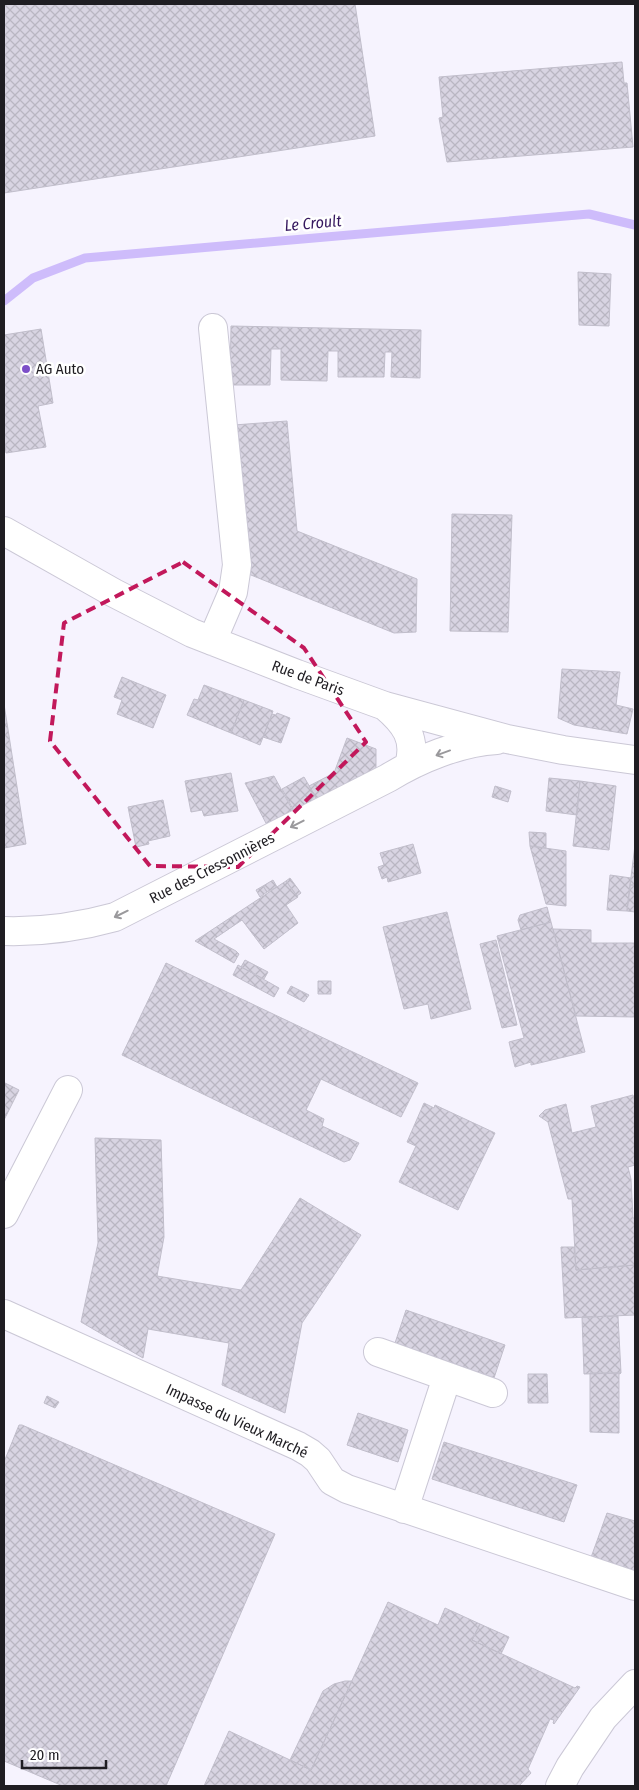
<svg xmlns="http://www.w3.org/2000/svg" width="639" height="1790" font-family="'Fira Sans Condensed',sans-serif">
<defs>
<pattern id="building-cross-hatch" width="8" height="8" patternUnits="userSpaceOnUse" patternTransform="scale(1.25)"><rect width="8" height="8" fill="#d8d4e2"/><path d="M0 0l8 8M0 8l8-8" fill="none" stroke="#b9b6c2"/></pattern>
</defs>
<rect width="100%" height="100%" fill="#f6f3fe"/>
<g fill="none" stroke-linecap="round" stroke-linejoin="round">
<path stroke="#cebcfb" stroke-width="9" d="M4 301 33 278 85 258 589 214 635 225"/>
</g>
<path fill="url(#building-cross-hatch)" stroke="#c1becb" d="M4 4H355L375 136 4 193Z
M622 62 624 83H627L633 147 447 162 439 118 443 117 439 77Z
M578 272 611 274 609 326 579 325Z
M231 326 421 330 420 378 391 377 392 352H385L384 377H338V351H328L327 381 281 380V349H271L270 385H230Z
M41 329 53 403 38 406 46 447 6 453 4 438V335Z
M287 421 297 531 417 579 416 632 394 633 246 573 234 425Z
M452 514 512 515 508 632 450 631Z
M562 669 620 672 616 705 633 709 627 734 574 725 558 718Z
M122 677 166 695 153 728 117 714 122 700 114 697Z
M204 685 244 700 231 733 187 715 194 699 198 700Z
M244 700 273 711 260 745 231 733Z
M4 704 26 844 4 848Z
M277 713 290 718 281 743 263 737 272 714 276 715Z
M347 738 376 749V771L318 801 309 786 334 773Z
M231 773 238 811 204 816 202 810 191 812 185 781Z
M274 776 294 813 268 827 245 783Z
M304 777 318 801 295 813 282 789Z
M549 778 580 781 577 815 546 811Z
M580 781 616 786 609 850 573 846Z
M495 786 511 791 508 802 492 797Z
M163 800 170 836 148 841 149 844 136 847 128 807Z
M529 832 546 833V848L530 846Z
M413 844 421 873 388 882 387 877 382 879 378 867 384 865 380 853Z
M635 845V885H630Z
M530 846 566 851V906L546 904Z
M610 875 631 878 627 911 607 910Z
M290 878 301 893 297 896 286 881Z
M273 880 277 887 267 892 263 886Z
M286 881 298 897 286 905 298 923 264 949 242 920 214 939 236 951 239 954 234 963 195 941Z
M630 885H635V912L627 911Z
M263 886 267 892 260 897 256 890Z
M547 907 551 922 521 930 518 920 520 915Z
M447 912 471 1009 431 1019 428 1004 404 1009 383 927Z
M551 922 585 1052 531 1065V1062L515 1067 509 1042 524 1038 497 936Z
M553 929 591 930V943H635V1017L576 1016Z
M496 940 517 1025 502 1028 480 944Z
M245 960 268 972 264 979 241 967Z
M166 963 418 1083 401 1117 321 1079 306 1110 324 1119 322 1126 359 1143 350 1160 344 1162 122 1055Z
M238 965 279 988 274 997 233 975Z
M318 981H331V994H318Z
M291 986 309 995 304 1002 287 993Z
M5 1083 19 1090 4 1120V1085Z
M633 1095 635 1102V1165L628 1167 631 1179 633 1218H635V1265L576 1270 572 1199H568L548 1122 539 1116 545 1110 566 1104 572 1133 596 1127 591 1106Z
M424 1103 434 1108 435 1105 495 1133 458 1210 399 1182 416 1146 407 1142Z
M95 1138 161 1140 164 1237 157 1276 241 1290 300 1198 361 1235 302 1323 285 1413 222 1385 229 1343 148 1329 143 1358 81 1322 98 1243Z
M561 1247H574L576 1270 635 1265V1315L565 1318Z
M406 1310 505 1345 494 1378 395 1343Z
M618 1316 621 1373 584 1374 582 1317Z
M590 1373H621L619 1374V1433L590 1432Z
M528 1374H547L548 1403H528Z
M47 1396 59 1402 55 1408 44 1403Z
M358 1413 408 1430 398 1462 347 1445Z
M19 1425H22L275 1534 166 1786H63L4 1761V1462Z
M444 1442 577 1485 564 1522 432 1479Z
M607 1513 635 1521V1577L589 1563Z
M388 1602 438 1625 445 1608 480 1624 472 1640 575 1688 577 1686 580 1687 554 1724 553 1723 554 1720 550 1719 528 1769 531 1773 519 1786H204L229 1731 311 1770Z
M480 1624 509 1637 501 1654 472 1640Z
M345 1681H352L311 1770 290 1760 323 1691 334 1684Z"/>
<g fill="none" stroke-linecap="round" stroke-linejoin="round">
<defs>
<path id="minor" d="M4 531 114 593 192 633 297 674 385 706 507 739 563 750 635 760
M212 641 233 592 237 565 213 328
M385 706C405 723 417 739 409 765
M4 931C41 932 79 927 115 917L388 778C419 759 460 742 497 740
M4 1214 68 1090
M4 1314 298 1446 310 1453 318 1460 332 1481 347 1489 635 1586
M378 1352 493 1393
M404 1509 447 1377
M560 1786 570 1767 603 1718 635 1684"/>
</defs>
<use href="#minor" stroke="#cbc8d6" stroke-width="30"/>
<use href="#minor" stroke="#fff" stroke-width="28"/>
</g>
<defs><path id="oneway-shaft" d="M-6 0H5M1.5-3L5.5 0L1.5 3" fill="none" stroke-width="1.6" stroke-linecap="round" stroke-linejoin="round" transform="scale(1.25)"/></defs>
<g stroke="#9a999c">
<use href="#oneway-shaft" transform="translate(443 753) rotate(160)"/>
<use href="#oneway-shaft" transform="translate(297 824) rotate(153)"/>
<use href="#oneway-shaft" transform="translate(121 914) rotate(154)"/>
</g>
<path fill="none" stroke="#c2185b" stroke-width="4" stroke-dasharray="10 6" stroke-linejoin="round" d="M183 562 304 648 366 742 238 867 150 866 50 741 64 623Z"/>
<circle fill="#7d4fc8" stroke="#fff" stroke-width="2" cx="26" cy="369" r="5"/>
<g text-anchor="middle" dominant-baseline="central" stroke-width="5" stroke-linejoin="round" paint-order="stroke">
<g font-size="15" fill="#1f1d22" stroke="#fff" text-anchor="start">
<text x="36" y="369">AG Auto</text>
</g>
<g font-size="15" fill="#1f1d22" stroke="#fff">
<text transform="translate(308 678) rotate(20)">Rue de Paris</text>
<text transform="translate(212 868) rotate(-27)">Rue des Cressonnières</text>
<text transform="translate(237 1421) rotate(25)">Impasse du Vieux Marché</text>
</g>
<g font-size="16" font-style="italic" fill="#35175e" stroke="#fff">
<text transform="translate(313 223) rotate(-5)">Le Croult</text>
</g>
</g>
<rect width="639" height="1790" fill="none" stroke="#1f1d22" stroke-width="10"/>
<path d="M22 1760v8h84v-8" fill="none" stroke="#1f1d22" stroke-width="2.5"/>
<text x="30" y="1760" font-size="15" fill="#1f1d22" stroke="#ffffff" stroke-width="4" paint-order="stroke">20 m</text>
</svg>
